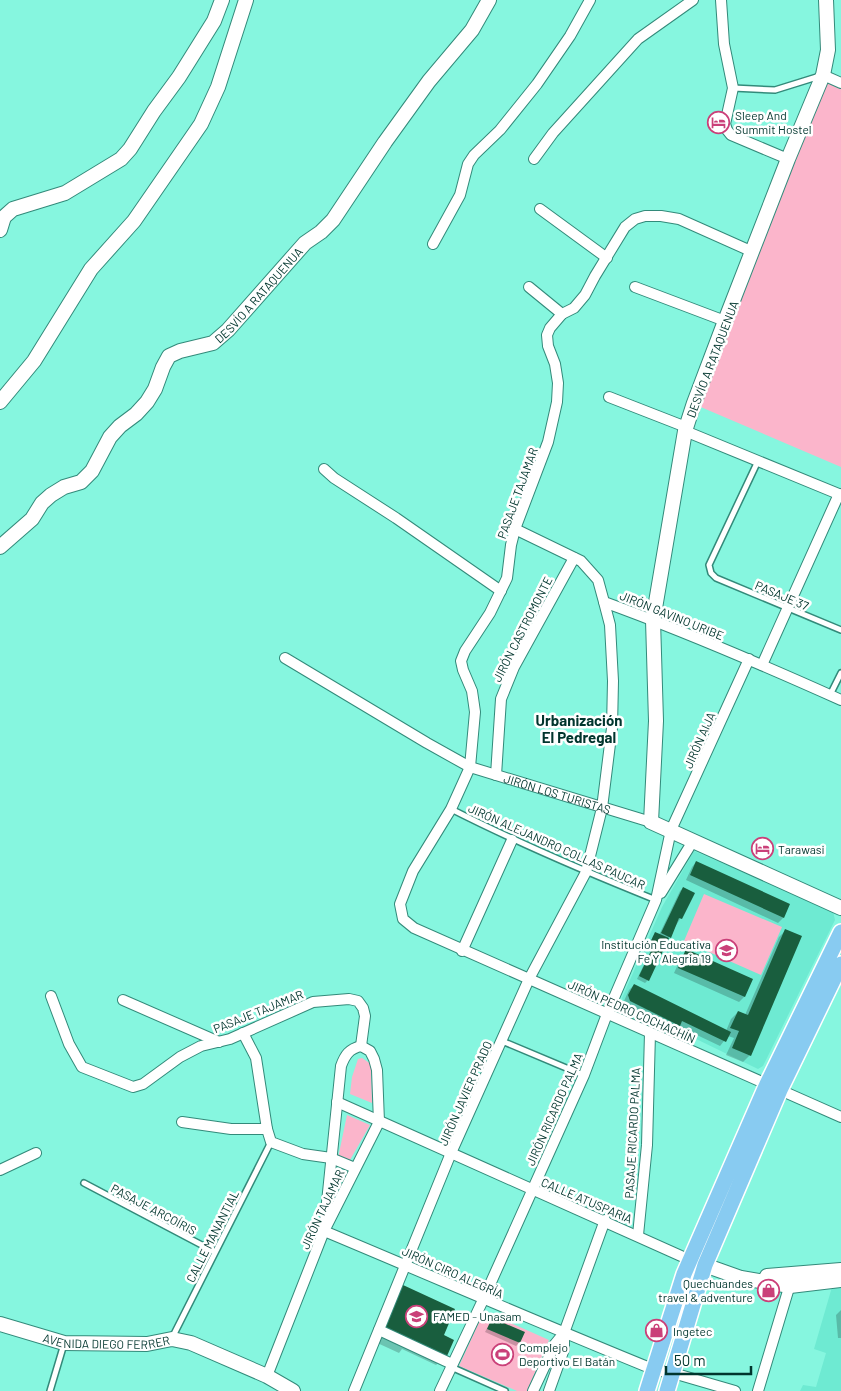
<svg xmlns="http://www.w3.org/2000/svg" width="841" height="1391" font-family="Barlow,sans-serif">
<rect width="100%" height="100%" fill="#86f6df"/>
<path fill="#6eead2" d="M694 851 833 911 835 920 763 1066 758 1069 624 1004 622 998 662 907Z
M841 1286V1391H800L803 1385 816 1387 826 1353 814 1349 832 1287Z"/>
<path fill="#fbb5cb" d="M825 81 841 88V467L696 405Z
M704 894 782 927 761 975 684 941Z
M362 1058 371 1064 372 1103 350 1094 352 1077 358 1059Z
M347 1115 370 1125 350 1160 338 1158Z
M484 1311 549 1340 527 1391H517L459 1366Z"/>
<path fill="#0003" d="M696 862 789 905 783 918 778 923 686 880 692 867Z
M683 888 693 893 680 919 667 940 648 980 645 983 637 979 652 948 648 947 653 936 656 933 659 935 680 891Z
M785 931 750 1055 743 1062 726 1055 734 1038 728 1036 720 1046 678 1026 674 1030 625 1006 624 1001 629 990 634 985 726 1031 731 1019 738 1012 745 1015 779 937Z
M687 951 752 979 744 997 739 1002 674 973 682 956Z
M403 1287 442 1335 446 1355 436 1365 402 1349 399 1353 373 1341 393 1297Z
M841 1310V1338H838L836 1315Z
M492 1319 519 1343 516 1346 485 1332Z"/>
<path fill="#195e3e" d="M696 861 790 904 784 918 690 875Z
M683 887 695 893 682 919 679 918 671 938 661 933Z
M785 929 802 936 751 1056 732 1048 739 1031 730 1028 738 1011 748 1015Z
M655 932 669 938 649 981 639 976 654 945 650 943Z
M686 949 753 979 745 997 678 968Z
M634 984 731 1032 726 1042 682 1021 680 1026 630 1001 628 995Z
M403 1285 455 1309 444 1335 454 1340 447 1356 412 1340 410 1344 382 1331Z
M492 1318 525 1332 520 1343 487 1329Z"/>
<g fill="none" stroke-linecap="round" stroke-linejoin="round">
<defs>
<path id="lane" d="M733 88 775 90 820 76
M758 461 709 565 711 573 716 578 841 630
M830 695 841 673
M451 809C518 843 586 872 656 900
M502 1041 583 1075
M84 1183 215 1252
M172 1338 271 1142
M451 1367 505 1391
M50 1391 64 1344"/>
<g id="street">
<path d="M721 0 724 44 733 88 725 124 727 130 731 135 788 159"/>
<path d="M823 75 841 83"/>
<path d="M534 159 553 133 638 39 693 0"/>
<path d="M540 209 607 258"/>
<path d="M433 244 460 195 468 164 474 155 500 130 537 84 570 36 590 0"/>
<path d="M753 252 679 219 661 216H645L635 219 625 227 595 276 585 295 574 308 562 314 550 328 547 335 548 346 555 364 558 383 557 402 548 442 515 529 511 545 507 578 490 613 465 651 461 661 463 670 472 691 475 712 470 767 451 809 413 871 400 904 403 919 414 928 841 1117"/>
<path d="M529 287 562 314"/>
<path d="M635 287 725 321"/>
<path d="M609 397 686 427"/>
<path d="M685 431 841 495"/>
<path d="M324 469 334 478 396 518 501 591"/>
<path d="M515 529 581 561 598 580 604 602C684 631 763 665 841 700"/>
<path id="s1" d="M285 658 427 743 470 767 651 822"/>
<path d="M762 665 839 494"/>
<path d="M496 775 501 699 514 667 574 558"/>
<path d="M661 893 693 841"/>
<path d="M462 951 512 840"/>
<path d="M51 996 69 1044 82 1067 133 1087 143 1084 180 1057 201 1046 230 1039 313 1002 349 999 358 1001 363 1008 365 1016 361 1046"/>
<path d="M123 1000 219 1042"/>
<path d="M243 1033 256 1058 267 1129 271 1142 303 1154 331 1158 355 1168"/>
<path d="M337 1102 690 1260"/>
<path d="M182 1122 231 1129H267"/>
<path d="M0 1170 36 1153"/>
<path d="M638 1235 647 1145 650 1033"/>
<path d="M379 1330 452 1364"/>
<path d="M267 1376 324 1231 379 1122 377 1070 374 1059 370 1051 361 1046C349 1049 345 1055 341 1066L324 1231C434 1277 544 1325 655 1370L673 1373 735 1391"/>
<path d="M354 1391 451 1153 529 979 586 872 602 808 612 728 613 681 610 625 604 602"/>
<path d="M440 1391 483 1300 584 1075 607 1014 656 900 671 830 749 659"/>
<path d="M533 1391 555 1344 564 1333 605 1220"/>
<path d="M549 1391 564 1349V1333"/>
<path d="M758 1391 791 1281"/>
</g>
<g id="secondary">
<path d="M826 0 828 50 823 75 788 159 725 321 694 403 685 431 653 620 656 721 651 822 841 908"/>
<path d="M0 230 4 217 13 209 65 193 121 159 130 149 154 111 179 77 214 21 222 0"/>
<path d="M0 402 34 361 91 269 134 221 201 124 218 87 246 0"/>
<path id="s2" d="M0 547 32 519 42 503 51 495 64 487 81 482 92 471 110 437 120 426 136 414 147 402 155 389 163 367 169 356 180 351 213 343 228 330 305 243 321 232 333 220 385 142 429 81 472 30 489 0"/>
<path d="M696 1262 741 1278 790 1286 841 1280"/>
<path d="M767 1276 841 1270"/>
<path id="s3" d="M0 1324 64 1343 147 1344 172 1339 191 1343 267 1376 293 1391"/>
</g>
<path id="primary" d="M647 1391 684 1274 767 1084 841 932
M667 1391 705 1265 780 1090 841 964"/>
</defs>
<use href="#lane" stroke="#338a7a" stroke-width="8"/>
<use href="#street" stroke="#338a7a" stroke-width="12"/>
<use href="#secondary" stroke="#338a7a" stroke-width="16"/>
<use href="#primary" stroke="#fff" stroke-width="18"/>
<use href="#lane" stroke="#fff" stroke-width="5"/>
<use href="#street" stroke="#fff" stroke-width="10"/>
<use href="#secondary" stroke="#fff" stroke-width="14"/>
<use href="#primary" stroke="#88cbf1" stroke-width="15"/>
</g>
<defs>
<symbol id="hotel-ring" viewBox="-11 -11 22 22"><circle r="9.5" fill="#fff" stroke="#ca4079" stroke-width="1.5"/><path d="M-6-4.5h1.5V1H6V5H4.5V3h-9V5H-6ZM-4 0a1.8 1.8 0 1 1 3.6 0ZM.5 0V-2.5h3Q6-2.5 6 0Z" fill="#ca4079"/></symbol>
<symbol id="school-ring" viewBox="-11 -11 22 22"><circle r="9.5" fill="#fff" stroke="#ca4079" stroke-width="1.5"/><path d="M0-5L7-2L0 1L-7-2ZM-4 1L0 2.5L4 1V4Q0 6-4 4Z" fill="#ca4079"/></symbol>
<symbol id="shop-ring" viewBox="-11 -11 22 22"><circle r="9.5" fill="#fff" stroke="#ca4079" stroke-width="1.5"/><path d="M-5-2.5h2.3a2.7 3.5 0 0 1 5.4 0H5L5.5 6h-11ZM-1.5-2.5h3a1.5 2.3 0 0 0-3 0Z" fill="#ca4079"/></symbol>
<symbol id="university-ring" viewBox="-11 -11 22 22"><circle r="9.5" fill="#fff" stroke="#ca4079" stroke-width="1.5"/><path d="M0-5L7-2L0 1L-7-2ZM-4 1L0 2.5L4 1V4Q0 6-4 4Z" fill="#ca4079"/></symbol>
<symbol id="stadium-ring" viewBox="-11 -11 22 22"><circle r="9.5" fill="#fff" stroke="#ca4079" stroke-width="1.5"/><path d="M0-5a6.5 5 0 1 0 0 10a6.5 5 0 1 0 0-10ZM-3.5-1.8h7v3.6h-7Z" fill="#ca4079"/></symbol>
</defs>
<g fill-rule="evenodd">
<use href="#hotel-ring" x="706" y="110" width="25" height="25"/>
<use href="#hotel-ring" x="750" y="836" width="25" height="25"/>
<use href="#school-ring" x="714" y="938" width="25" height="25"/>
<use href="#shop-ring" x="756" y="1278" width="25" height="25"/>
<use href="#university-ring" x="404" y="1304" width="25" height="25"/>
<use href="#shop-ring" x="644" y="1318" width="25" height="25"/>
<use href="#stadium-ring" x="490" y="1342" width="25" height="25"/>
</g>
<g text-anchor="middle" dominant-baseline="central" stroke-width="5" stroke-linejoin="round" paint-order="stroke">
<g font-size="12" fill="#00352d" stroke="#fff" text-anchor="start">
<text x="735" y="115">Sleep And<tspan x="735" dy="14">Summit Hostel</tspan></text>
<text x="778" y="849">Tarawasi</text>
<text x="711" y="944" text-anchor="end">Institución Educativa<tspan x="711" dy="14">Fe Y Alegria 19</tspan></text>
<text x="753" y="1283" text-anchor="end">Quechuandes<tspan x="753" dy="14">travel &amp; adventure</tspan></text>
<text x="433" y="1316">FAMED - Unasam</text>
<text x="673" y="1331">Ingetec</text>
<text x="519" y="1347">Complejo<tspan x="519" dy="14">Deportivo El Batán</tspan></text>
</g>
<g font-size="12" fill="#00352d" stroke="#fff">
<text stroke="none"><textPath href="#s2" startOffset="375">DESVÍO A RATAQUENUA</textPath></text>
<text transform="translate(712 359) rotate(-69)">DESVÍO A RATAQUENUA</text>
<text transform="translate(517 493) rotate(-70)">PASAJE TAJAMAR</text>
<text transform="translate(782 595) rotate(23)">PASAJE 37</text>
<text transform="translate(672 615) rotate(22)">JIRÓN GAVINO URIBE</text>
<text transform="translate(522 629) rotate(-63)">JIRÓN CASTROMONTE</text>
<text transform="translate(699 740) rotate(-66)">JIRÓN AIJA</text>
<text stroke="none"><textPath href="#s1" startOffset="306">JIRÓN LOS TURISTAS</textPath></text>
<text transform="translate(557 846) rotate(24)">JIRÓN ALEJANDRO COLLAS PAUCAR</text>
<text transform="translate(258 1011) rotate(-22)">PASAJE TAJAMAR</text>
<text transform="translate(632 1011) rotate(24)">JIRÓN PEDRO COCHACHÍN</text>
<text transform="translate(465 1093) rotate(-66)">JIRÓN JAVIER PRADO</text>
<text transform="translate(554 1109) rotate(-66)">JIRÓN RICARDO PALMA</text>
<text transform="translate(632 1133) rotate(-87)">PASAJE RICARDO PALMA</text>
<text transform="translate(587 1200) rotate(23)">CALLE ATUSPARIA</text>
<text transform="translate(154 1209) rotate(28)">PASAJE ARCOÍRIS</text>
<text transform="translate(322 1209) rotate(-65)">JIRÓN TAJAMAR</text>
<text transform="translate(212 1236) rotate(-63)">CALLE MANANTIAL</text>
<text transform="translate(453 1272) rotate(24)">JIRÓN CIRO ALEGRÍA</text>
<text stroke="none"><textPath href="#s3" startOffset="109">AVENIDA DIEGO FERRER</textPath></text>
</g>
<g font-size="15" font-weight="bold" fill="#00352d" stroke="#fff">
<text x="579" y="720">Urbanización<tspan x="579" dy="17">El Pedregal</tspan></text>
</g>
</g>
<path d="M666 1366v8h85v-8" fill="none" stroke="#00352d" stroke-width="2.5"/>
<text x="674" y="1366" font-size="15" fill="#00352d" stroke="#ffffff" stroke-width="4" paint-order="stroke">50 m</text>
</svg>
